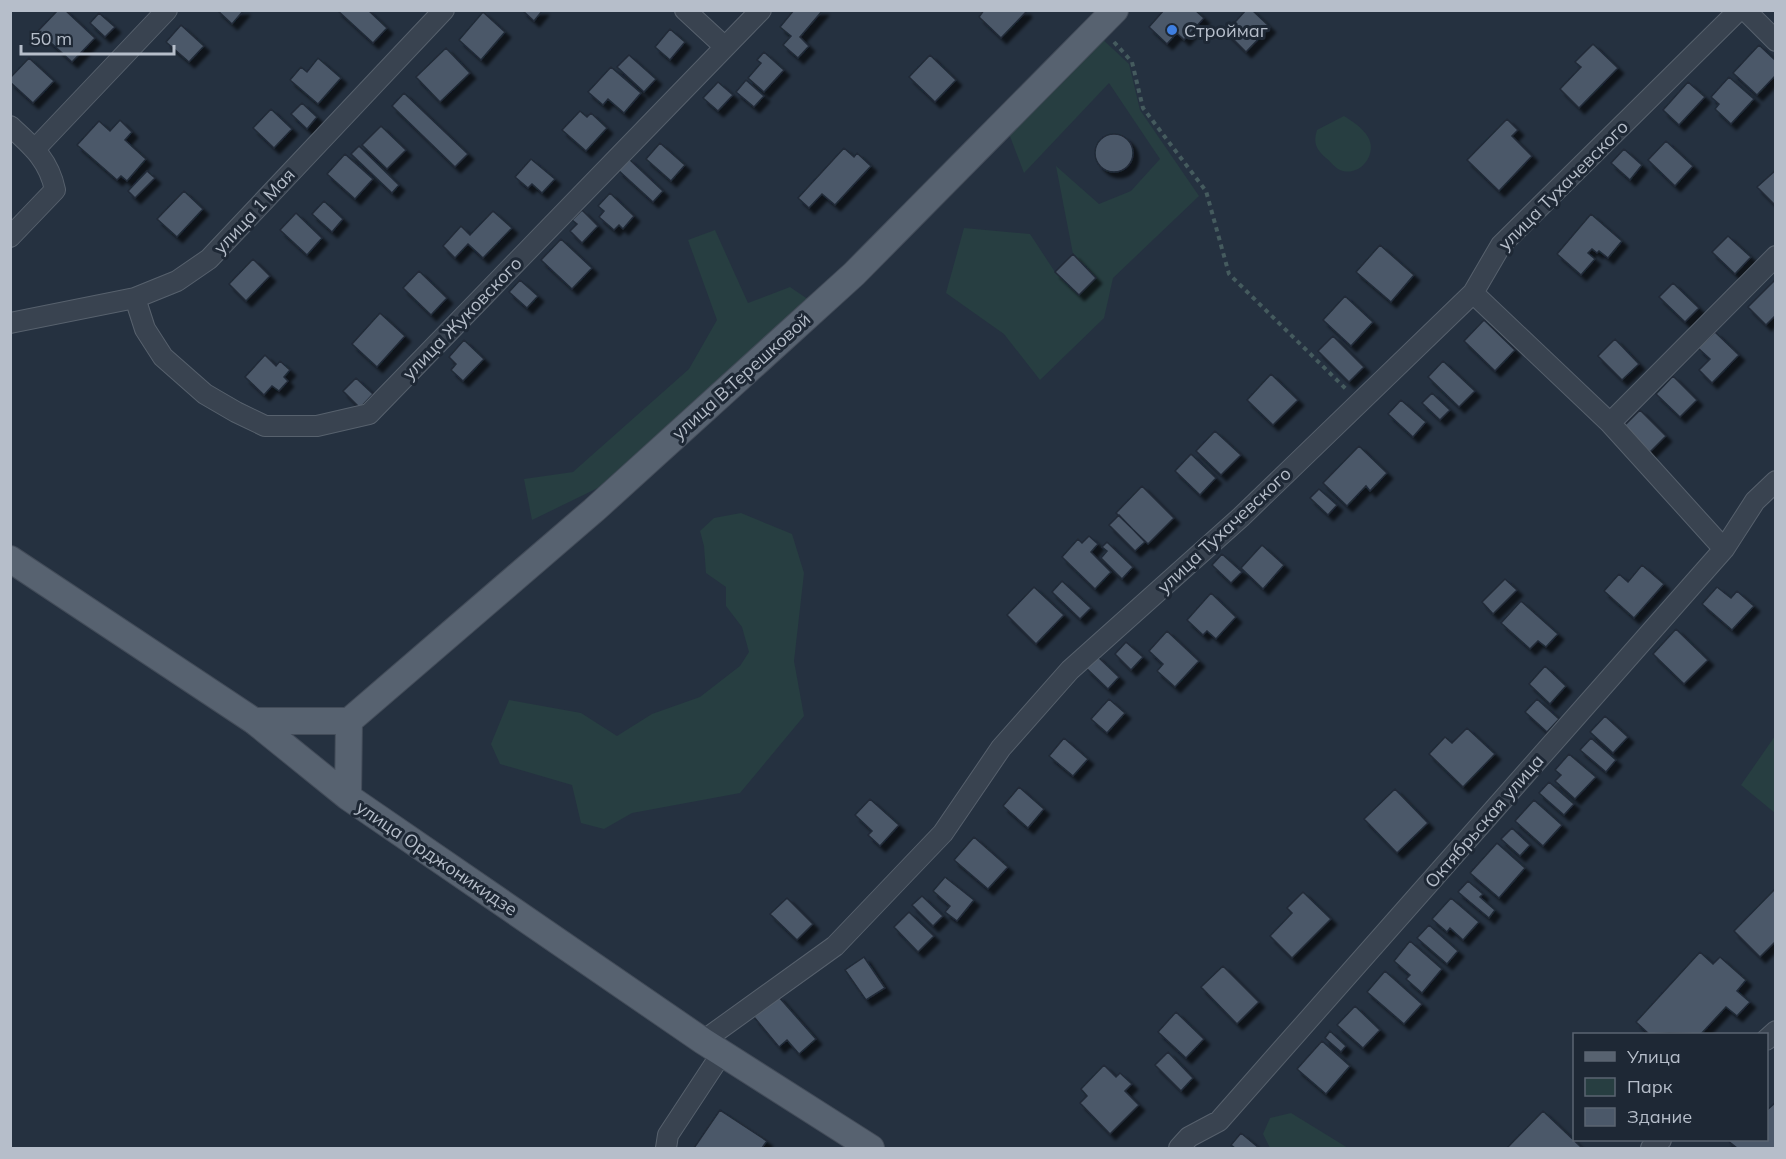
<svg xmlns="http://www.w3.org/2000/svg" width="1786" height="1159" font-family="Mulish,sans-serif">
<defs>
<filter id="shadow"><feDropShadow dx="5.5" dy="5.5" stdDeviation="1.5" flood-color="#0009"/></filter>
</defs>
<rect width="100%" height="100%" fill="#253140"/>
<path fill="#273e41" d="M1098 35 1129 64 1140 110 1199 196 1113 278 1104 318 1040 380 1004 334 946 293 964 228 1030 234 1055 272 1079 295 1096 278 1073 254 1056 166 1099 204 1131 191 1160 159 1109 83 1024 173 1006 126Z
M1344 116C1352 121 1363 128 1368 137 1378 154 1360 178 1340 170 1335 168 1330 161 1326 158 1316 149 1313 143 1317 130Z
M715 230 748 303 790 287 809 300 604 485 532 520 524 479 573 472 689 369 717 320 688 240Z
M741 513 792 534 804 573 794 661 804 716 740 793 632 813 604 829 581 823 572 785 500 764 491 744 509 700 581 713 617 736 652 714 700 697 740 666 749 652 742 627 726 606V587L706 573 704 546 700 531 714 518Z
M1775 736V813L1741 785Z
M1291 1113 1348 1148H1270L1263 1134 1270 1118Z"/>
<path fill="#4b5869" stroke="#202a37" stroke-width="1.5" filter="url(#shadow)" d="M58 10H65L95 38 72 62 38 31Z
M217 10H244L232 24Z
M337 10H368L387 28 373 43Z
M522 10H543L534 21Z
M794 10H823L800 37 809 46 798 58 783 45 791 36 780 27Z
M984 10H1025L1026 12 1001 38 979 17Z
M1164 10H1195L1204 18 1184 40 1177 33 1167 44 1149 27Z
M1246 10H1252L1270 27 1246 52 1226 32Z
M483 12 505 32 481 60 459 40Z
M99 13 115 27 105 37 90 23Z
M181 25 204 46 189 62 166 42Z
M670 29 685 42 670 60 655 47Z
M1593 44 1618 68 1579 108 1560 89 1581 67 1575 62Z
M1759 45 1776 61V75L1757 95 1733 73Z
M446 48 470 73 440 102 416 77Z
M764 52 784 70 764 92 748 78 761 63 757 60Z
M629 55 656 79 644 92 617 67Z
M930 55 956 80 935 102 909 77Z
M29 58 54 81 33 103 10 82V78Z
M318 58 341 78 318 104 290 80 301 67 307 72Z
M611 67 641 93 624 113 608 99 603 105 588 92Z
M1729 77 1754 99 1731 124 1715 109 1719 104 1711 97Z
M746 80 764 96 754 107 736 92Z
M718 82 733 95 718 111 703 98Z
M1688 82 1705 97 1679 125 1663 110Z
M404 93 468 154 455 167 392 106Z
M302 103 317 117 307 129 291 114Z
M271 109 292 129 274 148 253 128Z
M580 111 587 117 591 113 607 128 586 151 562 130Z
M1507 119 1518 130 1512 136 1532 156 1499 191 1467 160Z
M120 120 132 132 125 140 146 159 127 181 121 176 117 180 77 145 99 121 110 131Z
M381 126 406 150 387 169 362 145Z
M1095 153a19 19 0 1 1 38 0a19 19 0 1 1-38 0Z
M1666 141 1693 166 1675 186 1648 160Z
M660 143 685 165 671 181 646 159Z
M359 146 399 185 392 193 351 154Z
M844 148 854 157 857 153 871 166 835 205 822 194 809 208 798 198Z
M1624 149 1642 165 1630 180 1611 163Z
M345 154 373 179 355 199 327 174Z
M531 159 555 179 542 193 532 184 528 188 515 177Z
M629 159 663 191 653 202 618 170Z
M1776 170V206L1757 187Z
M147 171 155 178 135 198 128 191Z
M184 191 203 209 177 237 157 219Z
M610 193 634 216 623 229 619 225 614 230 599 217 604 211 598 206Z
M324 201 343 219 332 232 312 214Z
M582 210 598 226 582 243 570 231 577 224 572 220Z
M493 211 512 228 483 258 468 244 455 258 443 246 461 226 470 235Z
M296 213 322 238 307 255 280 230Z
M1591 214 1622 241 1608 258 1599 251 1597 253 1592 249 1588 253 1595 259 1581 275 1557 254Z
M1728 236 1751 257 1735 274 1712 252Z
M561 239 592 268 572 289 541 260Z
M1380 245 1414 275 1391 302 1356 272Z
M1073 254 1096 278 1079 295 1055 272Z
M253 259 270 276 246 301 229 284Z
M419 271 447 298 431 315 403 288Z
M1776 279V315L1766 325 1748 307Z
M520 280 538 296 527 308 509 292Z
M1673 283 1699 308 1685 322 1659 297Z
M1345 296 1373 322 1351 346 1323 320Z
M380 313 405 336 377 367 352 344Z
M1484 320 1515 350 1495 371 1464 341Z
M1715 332 1739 355 1712 383 1699 370 1710 359 1698 348Z
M1333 336 1364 367 1349 382 1318 351Z
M1615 339 1639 364 1622 380 1598 356Z
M464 340 484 359 463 381 451 370 456 364 449 357Z
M265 355 276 366 280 361 290 370 284 377 288 381 279 391 272 386 264 395 245 377Z
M1443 361 1475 391 1459 407 1428 377Z
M1271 374 1298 400 1273 425 1247 400Z
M1673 376 1697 400 1680 417 1656 394Z
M356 378 373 394 360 408 343 391Z
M1432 393 1450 410 1440 420 1422 403Z
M1401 400 1426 422 1413 437 1388 414Z
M1640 410 1666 436 1650 452 1624 426Z
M1215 431 1241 455 1221 475 1196 451Z
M1359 446 1387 473 1370 491 1366 486 1347 506 1323 483Z
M1191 454 1216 478 1200 495 1175 471Z
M1142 486 1174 518 1148 544 1116 513Z
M1319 489 1337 505 1328 515 1310 498Z
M1119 515 1145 542 1135 551 1109 525Z
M1089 536 1098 544 1091 552 1111 572 1095 589 1062 557 1078 539 1082 543Z
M1107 542 1133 567 1122 579 1101 558 1107 551 1102 547Z
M1262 545 1284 565 1263 589 1241 568Z
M1222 554 1242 572 1231 583 1212 565Z
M1642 565 1664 584 1634 618 1604 591 1619 574 1628 582Z
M1505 579 1517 590 1493 614 1482 602Z
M1062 581 1091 608 1080 619 1052 592Z
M1034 587 1064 615 1036 644 1007 615Z
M1717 587 1731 598 1737 591 1754 606 1732 630 1702 604Z
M1211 593 1236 617 1216 639 1207 631 1203 635 1187 620Z
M1521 601 1558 634 1546 647 1538 641 1530 649 1501 623Z
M1676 629 1708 660 1684 684 1653 654Z
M1167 631 1199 661 1175 687 1157 671 1163 664 1149 651Z
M1126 642 1143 657 1131 670 1115 654Z
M1097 656 1119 677 1108 689 1086 668Z
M1545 666 1566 686 1550 704 1529 684Z
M1109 699 1125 713 1107 733 1091 719Z
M1537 699 1559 719 1547 732 1525 712Z
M1605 716 1628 737 1613 753 1590 732Z
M1467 728 1495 754 1463 787 1429 754 1445 737 1452 743Z
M1064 738 1088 759 1073 776 1049 756Z
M1591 738 1616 760 1606 772 1580 750Z
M1569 754 1596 777 1575 799 1555 781 1561 775 1555 770Z
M1549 782 1574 804 1564 815 1539 793Z
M1019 787 1044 809 1028 828 1003 806Z
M1395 789 1428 823 1397 853 1364 819Z
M870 799 899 825 880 846 868 835 872 831 855 815Z
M1534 800 1562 825 1543 846 1515 821Z
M1512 828 1530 845 1520 856 1501 839Z
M974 837 1008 867 988 889 954 860Z
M1497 843 1525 868 1499 898 1470 873Z
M945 877 974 900 957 921 945 912 950 906 933 891Z
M1468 881 1483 894 1480 897 1495 910 1489 918 1458 892Z
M1776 888V941L1760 957 1734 931Z
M1303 892 1331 919 1292 958 1270 936 1292 913 1287 908Z
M922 896 943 916 933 926 912 905Z
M787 898 813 924 797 940 770 914Z
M1451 898 1479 922 1463 940 1450 928 1447 932 1432 919Z
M909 912 934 936 918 952 894 927Z
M1429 925 1458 951 1447 964 1417 938Z
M1410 941 1442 969 1422 993 1406 979 1410 975 1394 961Z
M1700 952 1713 964 1720 957 1746 980 1737 991 1750 1002 1737 1016 1726 1007 1701 1034 1669 1033 1649 1034 1636 1022Z
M864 957 885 988 866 1000 845 970Z
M1223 966 1259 1002 1237 1024 1201 987Z
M1385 971 1422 1004 1404 1024 1367 992Z
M778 996 816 1039 799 1054 787 1040 779 1047 754 1017Z
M1355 1006 1380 1030 1363 1048 1337 1025Z
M1176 1012 1204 1039 1186 1058 1158 1032Z
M1330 1031 1346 1046 1341 1052 1325 1038Z
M1322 1041 1350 1066 1326 1094 1297 1069Z
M1168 1052 1193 1078 1181 1091 1155 1065Z
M1104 1065 1116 1077 1120 1073 1132 1084 1125 1091 1139 1105 1110 1134 1080 1103 1087 1096 1081 1089Z
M1776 1102V1148H1737L1727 1140H1766V1111Z
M720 1110 767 1141 762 1148H694Z
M1543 1111 1581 1147 1579 1148H1507Z
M1241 1133 1259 1148H1235L1231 1145Z"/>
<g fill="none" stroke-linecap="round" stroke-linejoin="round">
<defs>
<path id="minor" d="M685 10 725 47
M1745 10 1776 41
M10 126C32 146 49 160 55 190L10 237
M35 149 167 10
M1473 293 1610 423 1724 549
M135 298 145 329 163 357 205 394 236 412 265 426H317L369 414 761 10
M10 323 135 298 177 281 209 259 444 10
M1610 423 1776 256
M1766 1040 1776 1031
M703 1041 835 946 943 833 1001 748 1070 670 1241 517 1473 293 1501 245 1739 10
M666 1148 668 1135 722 1053
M1179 1148 1189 1137 1219 1121 1724 549 1755 501 1776 481
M1651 1148 1661 1140"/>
<path id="major" d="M10 559 254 721 348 797 703 1041 871 1148
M254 721H349
M348 797 349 721 594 510 854 274 1115 10"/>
</defs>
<use href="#minor" stroke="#57616d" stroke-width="22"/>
<use href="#major" stroke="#434c59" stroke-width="28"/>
<path stroke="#455b5e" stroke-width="4" stroke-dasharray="4.5 4.5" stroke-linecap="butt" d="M1114 42 1132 62 1143 108 1206 191 1229 274 1347 390"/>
<use href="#minor" stroke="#394350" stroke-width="20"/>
<use href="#major" stroke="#576270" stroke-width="26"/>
</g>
<circle fill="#3f7fe0" stroke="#1e2835" stroke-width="2" cx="1172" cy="30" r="6"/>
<g text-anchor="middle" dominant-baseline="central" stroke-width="6" stroke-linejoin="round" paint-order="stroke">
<g font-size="18" fill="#b6beca" stroke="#1e2835" text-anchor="start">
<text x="1184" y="30">Строймаг</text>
</g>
<g font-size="18" fill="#b6beca" stroke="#1e2835">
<text transform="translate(1563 185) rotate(-45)">улица Тухачевского</text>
<text transform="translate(254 211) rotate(-47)">улица 1 Мая</text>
<text transform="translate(462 318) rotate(-46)">улица Жуковского</text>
<text transform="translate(741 376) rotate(-42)">улица В.Терешковой</text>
<text transform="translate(1224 530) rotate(-43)">улица Тухачевского</text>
<text transform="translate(1484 821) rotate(-49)">Октябрьская улица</text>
<text transform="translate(437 858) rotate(34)">улица Орджоникидзе</text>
</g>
</g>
<rect width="1786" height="1159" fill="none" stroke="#b6beca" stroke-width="24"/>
<rect x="1573" y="1033" width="195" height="108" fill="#1e2835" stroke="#5b6471" stroke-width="1.5"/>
<rect x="1585" y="1052" width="30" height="9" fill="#576270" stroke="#5b6471" stroke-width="1.5"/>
<text x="1627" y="1063" font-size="18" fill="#b6beca">Улица</text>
<rect x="1585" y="1078" width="30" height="18" fill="#273e41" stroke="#5b6471" stroke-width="1.5"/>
<text x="1627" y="1093" font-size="18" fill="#b6beca">Парк</text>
<rect x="1585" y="1108" width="30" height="18" fill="#4b5869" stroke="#5b6471" stroke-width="1.5"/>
<text x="1627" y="1123" font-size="18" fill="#b6beca">Здание</text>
<path d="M21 45v9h153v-9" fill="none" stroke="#b6beca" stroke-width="3"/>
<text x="30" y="45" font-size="18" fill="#b6beca" stroke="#1e2835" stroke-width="4.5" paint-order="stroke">50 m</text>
</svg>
